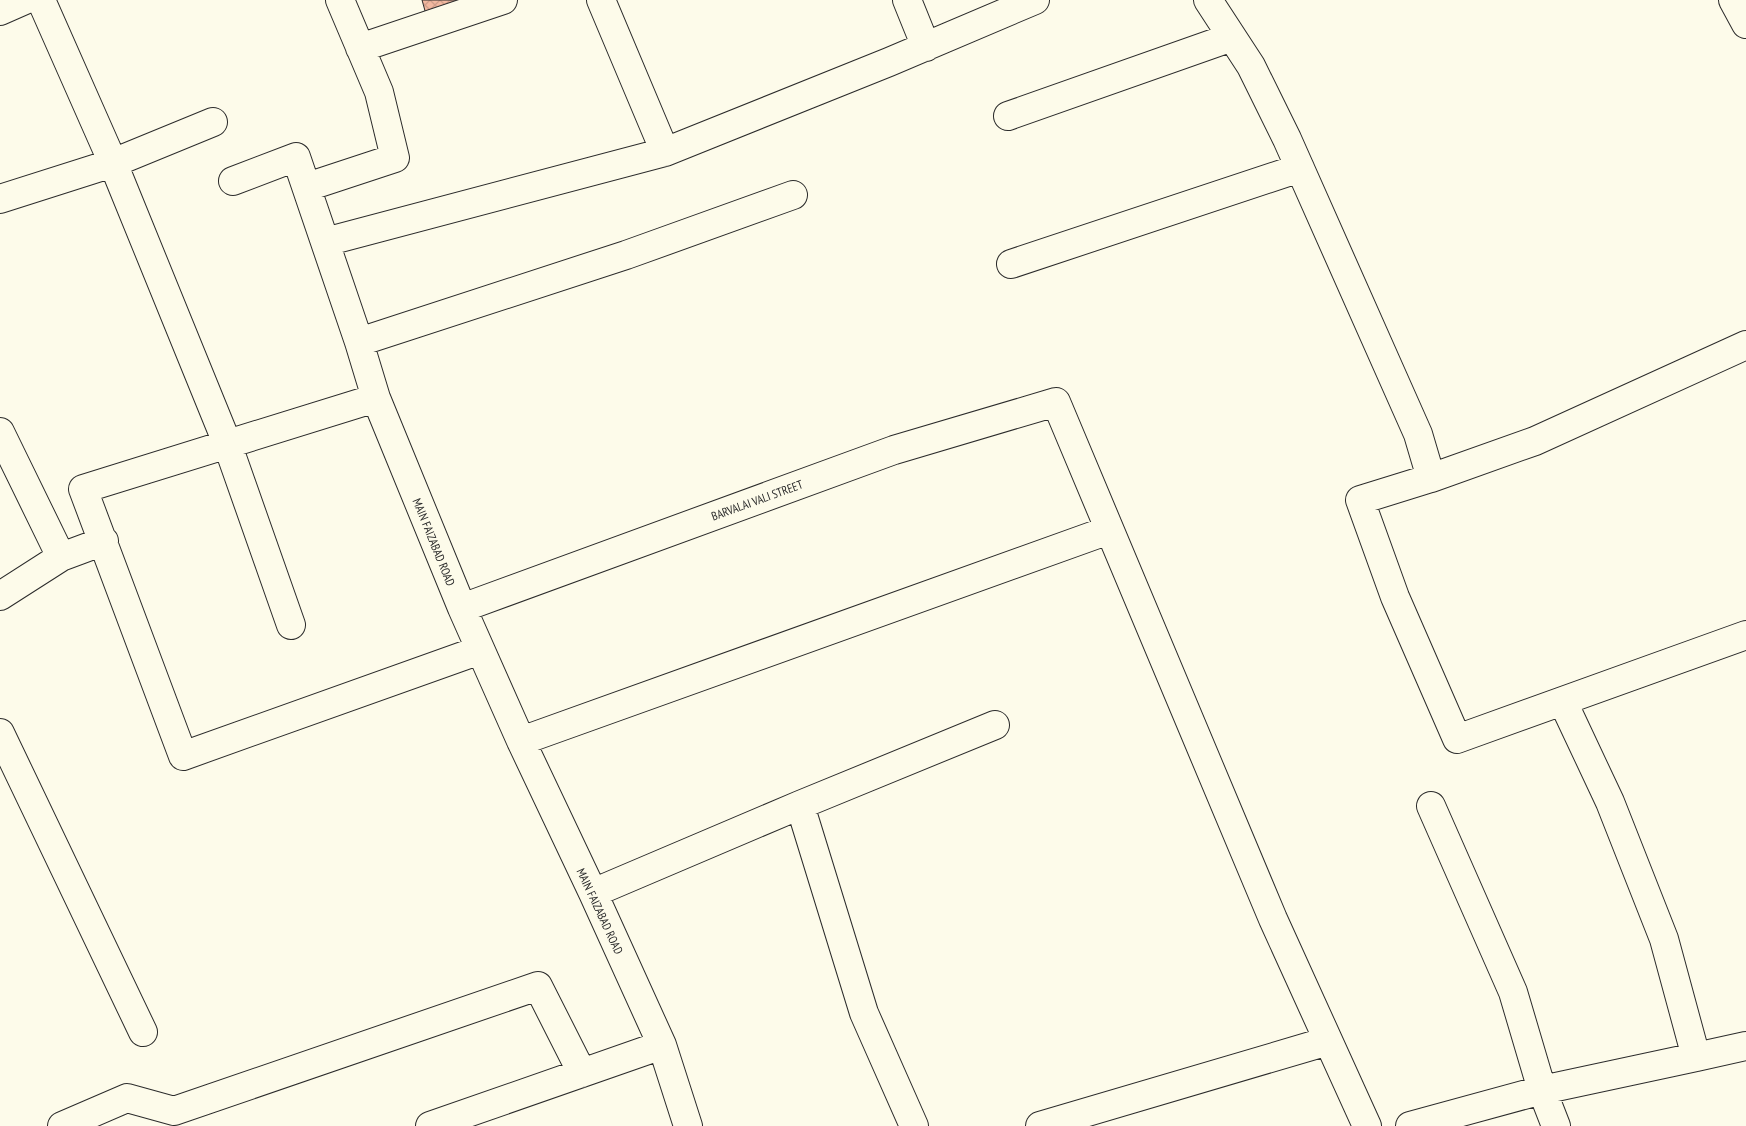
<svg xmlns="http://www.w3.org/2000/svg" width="1746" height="1126" font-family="'PT Sans Narrow',sans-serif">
<defs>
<pattern id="building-cross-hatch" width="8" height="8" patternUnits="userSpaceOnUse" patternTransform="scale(1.25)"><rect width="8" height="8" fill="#f2b8a0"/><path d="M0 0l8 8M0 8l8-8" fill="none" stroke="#d09e8a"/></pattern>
</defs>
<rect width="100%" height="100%" fill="#fdfbea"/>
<path fill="url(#building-cross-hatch)" stroke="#2b2b2b" d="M422 0H484L427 18Z"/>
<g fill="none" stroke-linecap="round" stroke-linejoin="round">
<defs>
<path id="minor" d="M41 0 113 163 227 443 291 625
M601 0 665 152
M907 0 926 47
M1208 0 1251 66 1287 139 1418 434 1431 478
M1733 0 1746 24
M0 11 25 0
M360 48 503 0
M1008 116 1232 37
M233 181 296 157 359 342 376 398 462 608 521 741 593 893 662 1045 688 1126
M307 187 395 158 379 92 340 0
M0 199 113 163 213 122
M325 242 665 152 889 62 1035 0
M1011 264 1300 168
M359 342 626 255 793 195
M1746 345 1535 441 1431 478 1360 500 1395 597 1457 739 1746 635
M376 398 83 489 183 756 480 650
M0 432 61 557
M0 596 61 557 104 541
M462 608 894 450 1056 402 1273 919 1367 1126
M1563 702 1610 802 1664 939 1696 1057 1746 1046
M0 733 143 1032
M521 741 1109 530
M800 805 864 1013 914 1126
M1431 806 1513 992 1542 1090 1556 1126
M593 893 800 805 995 725
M62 1126 127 1098 174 1111 538 986 582 1073
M430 1126 662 1045
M1040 1126 1328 1041
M1410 1126 1542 1090 1696 1057"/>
</defs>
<use href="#minor" stroke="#2b2b2b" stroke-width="30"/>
<use href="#minor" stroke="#fdfbea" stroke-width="28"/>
</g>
<g text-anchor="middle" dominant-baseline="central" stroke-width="4" stroke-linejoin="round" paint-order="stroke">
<g font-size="12" fill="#2b2b2b" stroke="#fdfbea">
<text transform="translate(757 500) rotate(-20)">BARVALAI VALI STREET</text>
<text transform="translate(434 542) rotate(68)">MAIN FAIZABAD ROAD</text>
<text transform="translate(600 911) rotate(65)">MAIN FAIZABAD ROAD</text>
</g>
</g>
</svg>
